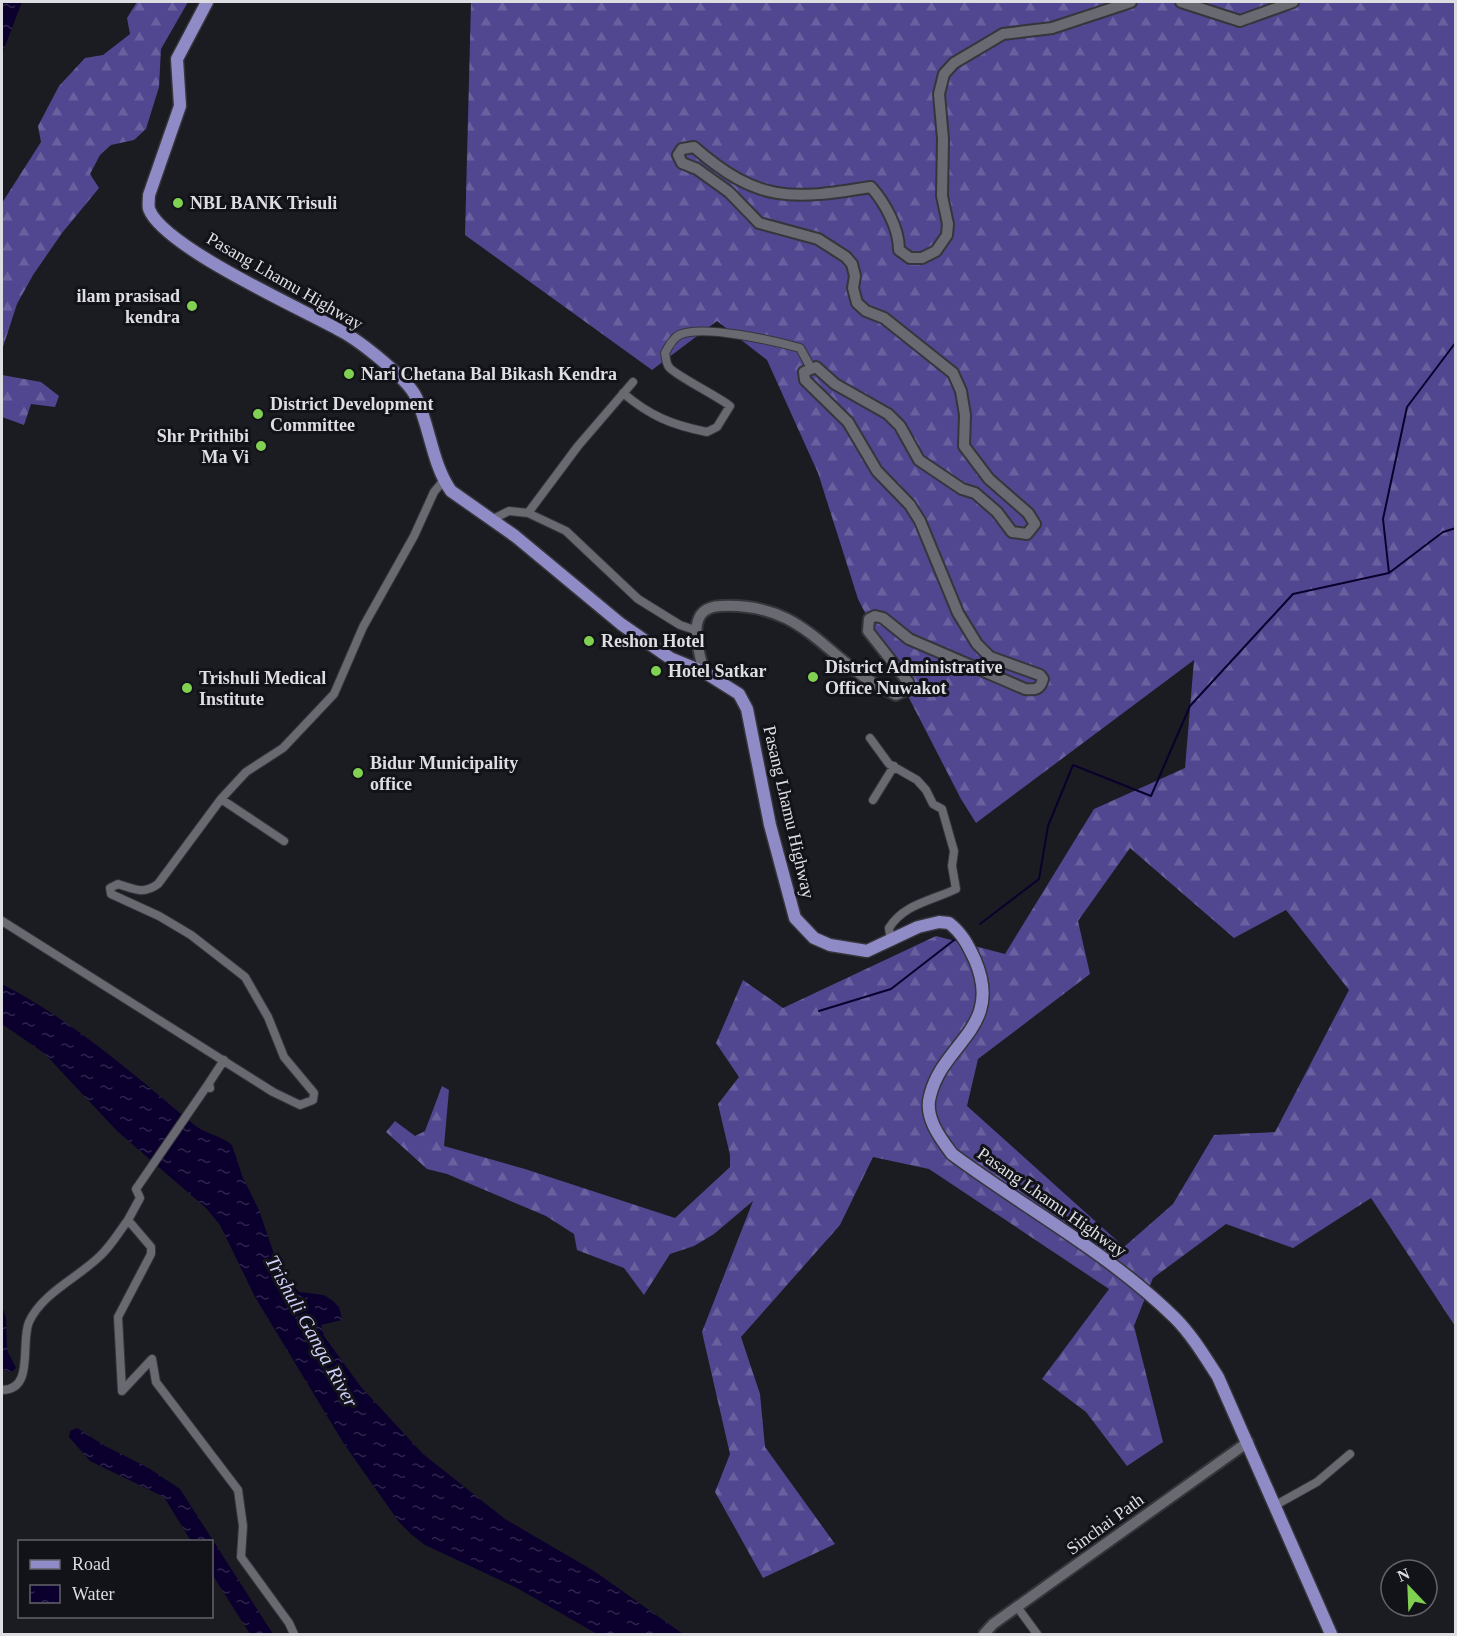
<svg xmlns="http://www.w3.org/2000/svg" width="1457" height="1636" font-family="'Times New Roman',serif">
<defs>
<pattern id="forest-firs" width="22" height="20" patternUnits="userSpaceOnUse" patternTransform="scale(1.5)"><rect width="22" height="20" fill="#504790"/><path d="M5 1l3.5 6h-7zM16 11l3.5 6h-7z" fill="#69619f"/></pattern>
<pattern id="water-ripples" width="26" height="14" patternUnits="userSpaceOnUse" patternTransform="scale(1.5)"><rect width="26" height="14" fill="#0b002d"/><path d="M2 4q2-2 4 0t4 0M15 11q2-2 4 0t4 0" fill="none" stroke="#2e254b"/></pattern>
</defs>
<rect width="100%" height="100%" fill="#1b1b22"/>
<path fill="url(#forest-firs)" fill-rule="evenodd" d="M137 2H188L161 49 159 87 146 129 134 140 111 145 100 155 90 174 99 188 62 233 33 275 17 304 2 350V203L41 142 38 126 59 86 85 58 103 55 130 34 127 18Z
M471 2H1455V1326L1371 1198 1293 1248 1226 1224 1153 1278 1134 1326 1163 1442 1127 1466 1086 1412 1042 1379 1109 1289 929 1169 873 1157 840 1225 741 1337 760 1394 765 1447 835 1544 763 1578 715 1492 730 1454 702 1332 753 1201 714 1234 694 1246 670 1254 644 1295 624 1268 577 1250 574 1234 546 1216 447 1174 427 1169 386 1132 395 1121 415 1136 425 1131 442 1086 449 1090 444 1146 525 1169 675 1218 730 1167V1155L718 1104 739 1077 716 1043 743 980 783 1008 936 936 1005 954 1094 809 1185 768 1194 660 976 823 961 799 858 599 818 473 767 360 717 321 652 370 465 235ZM1130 848 1234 938 1286 910 1349 990 1275 1132 1214 1135 1173 1204 1124 1247 967 1106 978 1059 1090 974 1078 921Z
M2 375 41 382 59 396 55 407 31 404 24 425 2 417Z"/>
<path fill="url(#water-ripples)" d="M2 2H22L2 54Z
M2 984C73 1021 131 1072 192 1123 204 1134 221 1135 232 1145L243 1178 259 1210 276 1260 285 1275 299 1292 324 1295 333 1301 339 1307 342 1320 321 1325 324 1336 361 1387 423 1454 505 1519 594 1571 683 1634H597L517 1588 425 1545 412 1535 399 1522 344 1444 255 1297 220 1225 206 1208 117 1131 44 1053 2 1024Z
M2 1306 6 1318 7 1350 16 1368 10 1373 2 1368Z
M77 1428 105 1446 147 1467 180 1489 273 1634H250L212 1574V1542L191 1541 164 1497 90 1461 69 1437 70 1431Z"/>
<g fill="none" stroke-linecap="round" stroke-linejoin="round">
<path stroke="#0b002d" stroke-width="2" d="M1389 573 1443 532 1456 528
M980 924 1039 879 1048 826 1073 765 1151 796 1190 706 1293 594 1389 573 1383 519 1407 407 1456 342
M819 1011 891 989 958 937"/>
<defs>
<path id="street" d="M623 393C650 416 672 425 707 432L717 427 730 406C719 397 673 374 669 367 666 364 666 357 665 353 668 347 672 339 679 335 703 324 774 341 800 348L811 368
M528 513 566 531 638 599 680 625 695 630
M491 520 509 511 528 513 578 446 633 382
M870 738 889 764 917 780 926 790 933 804 942 809 954 851 952 866 956 889C931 901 904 904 889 928L891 942
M221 799 284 841
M873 800 894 766
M2 921 273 1092 300 1105 313 1100 314 1093 284 1057 268 1017 245 977 191 935 159 916 111 894 110 888 118 884C134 889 143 895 158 884L221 799 246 772 283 748 334 694 363 627 414 536 434 492 444 480
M210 1088 209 1083 224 1060
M128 1220 140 1198 136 1189 209 1083
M2 1390C35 1390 20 1343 29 1322 42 1293 79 1277 100 1256 111 1246 119 1232 128 1220L151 1247V1254L118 1317 122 1391 152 1359 156 1382 238 1490 243 1526 241 1557 289 1623 294 1634
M1274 1506 1317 1482 1350 1454
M1018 1608 1037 1634"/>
<path id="secondary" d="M1181 2 1240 21 1293 2
M704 672C698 649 684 607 721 606 809 602 826 664 896 695L909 689 908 682 868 631 869 619 875 616 883 618 909 639 1025 689C1035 690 1040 690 1043 679L1040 675 990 657 977 644 958 613 920 521 910 505 877 471 848 422 805 380 804 372 816 367 835 384 888 414 900 426 919 460 962 489 975 493 997 512 1012 532 1027 534 1035 524 1028 513 989 479 964 446 965 415 961 391 953 373 884 318 866 311 857 303 853 288 855 276 852 264 846 257 818 239 759 223 729 192 697 169 682 163 678 155 682 149 694 147C758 203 791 200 871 187 885 203 899 228 899 250L910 258H922L936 251 947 235 948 224 942 196 943 139 939 94 944 74 954 63 1003 34 1052 28 1131 2
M984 1634 993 1624 1248 1442"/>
<path id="primary" d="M207 2 177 59 180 106 149 195C149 199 148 205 149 209 163 247 302 309 341 331 360 341 408 379 416 397 430 427 432 464 451 491L515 536 621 624 670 658 704 672 739 694 747 709 770 825 795 918 814 938 830 945 867 951 918 927 939 922 949 923C962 933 968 945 975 960 1004 1028 943 1042 930 1096 924 1117 940 1138 952 1154 1026 1209 1109 1253 1175 1318 1192 1335 1205 1357 1218 1377L1331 1634"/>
</defs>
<use href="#street" stroke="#35353a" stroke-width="10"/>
<use href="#secondary" stroke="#35353a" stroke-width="14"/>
<use href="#primary" stroke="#35353a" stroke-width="15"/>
<use href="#street" stroke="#696971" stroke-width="8"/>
<use href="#secondary" stroke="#696971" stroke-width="10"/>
<use href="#primary" stroke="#8f8bc6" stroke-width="12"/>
</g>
<g fill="#80d051" stroke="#121219" stroke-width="2">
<circle cx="178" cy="203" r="6"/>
<circle cx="192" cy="306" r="6"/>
<circle cx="349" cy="374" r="6"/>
<circle cx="258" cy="414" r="6"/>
<circle cx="261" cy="446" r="6"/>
<circle cx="589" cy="641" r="6"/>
<circle cx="656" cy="671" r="6"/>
<circle cx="813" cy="677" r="6"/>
<circle cx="187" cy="688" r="6"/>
<circle cx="358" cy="773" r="6"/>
</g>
<g text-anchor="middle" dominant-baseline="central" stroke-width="6" stroke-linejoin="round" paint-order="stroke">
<g font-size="18" font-weight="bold" fill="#dddde2" stroke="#121219" text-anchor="start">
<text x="190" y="203">NBL BANK Trisuli</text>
<text x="180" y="296" text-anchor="end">ilam prasisad<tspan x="180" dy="21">kendra</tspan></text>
<text x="361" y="374">Nari Chetana Bal Bikash Kendra</text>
<text x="270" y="404">District Development<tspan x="270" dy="21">Committee</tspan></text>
<text x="249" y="436" text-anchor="end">Shr Prithibi<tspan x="249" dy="21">Ma Vi</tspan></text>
<text x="601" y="641">Reshon Hotel</text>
<text x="825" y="667">District Administrative<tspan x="825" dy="21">Office Nuwakot</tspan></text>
<text x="668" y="671">Hotel Satkar</text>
<text x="199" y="678">Trishuli Medical<tspan x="199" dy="21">Institute</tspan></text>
<text x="370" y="763">Bidur Municipality<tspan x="370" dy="21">office</tspan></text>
</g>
<g font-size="18" fill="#dddde2" stroke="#121219">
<text transform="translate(285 281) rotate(30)">Pasang Lhamu Highway</text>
<text transform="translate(789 812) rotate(77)">Pasang Lhamu Highway</text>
<text transform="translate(1052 1202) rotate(35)">Pasang Lhamu Highway</text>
<text transform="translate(1105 1524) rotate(-36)">Sinchai Path</text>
</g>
<g font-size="20" font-style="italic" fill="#d0cff9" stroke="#121219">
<text transform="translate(312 1331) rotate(61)">Trishuli Ganga River</text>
</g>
</g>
<rect width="1457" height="1636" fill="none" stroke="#dddde2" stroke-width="6"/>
<rect x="18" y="1540" width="195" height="78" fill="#121219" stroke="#636369" stroke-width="1.5"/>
<rect x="30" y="1560" width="30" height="9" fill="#8f8bc6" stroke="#636369" stroke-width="1.5"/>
<text x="72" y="1570" font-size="18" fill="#dddde2">Road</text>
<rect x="30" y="1585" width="30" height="18" fill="url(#water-ripples)" stroke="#636369" stroke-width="1.5"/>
<text x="72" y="1600" font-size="18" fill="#dddde2">Water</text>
<g transform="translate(1409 1588) rotate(337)"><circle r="28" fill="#121219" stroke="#636369" stroke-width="1.5"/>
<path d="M0-4.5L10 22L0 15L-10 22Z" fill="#80d051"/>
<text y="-9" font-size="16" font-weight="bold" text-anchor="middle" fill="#dddde2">N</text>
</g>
</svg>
